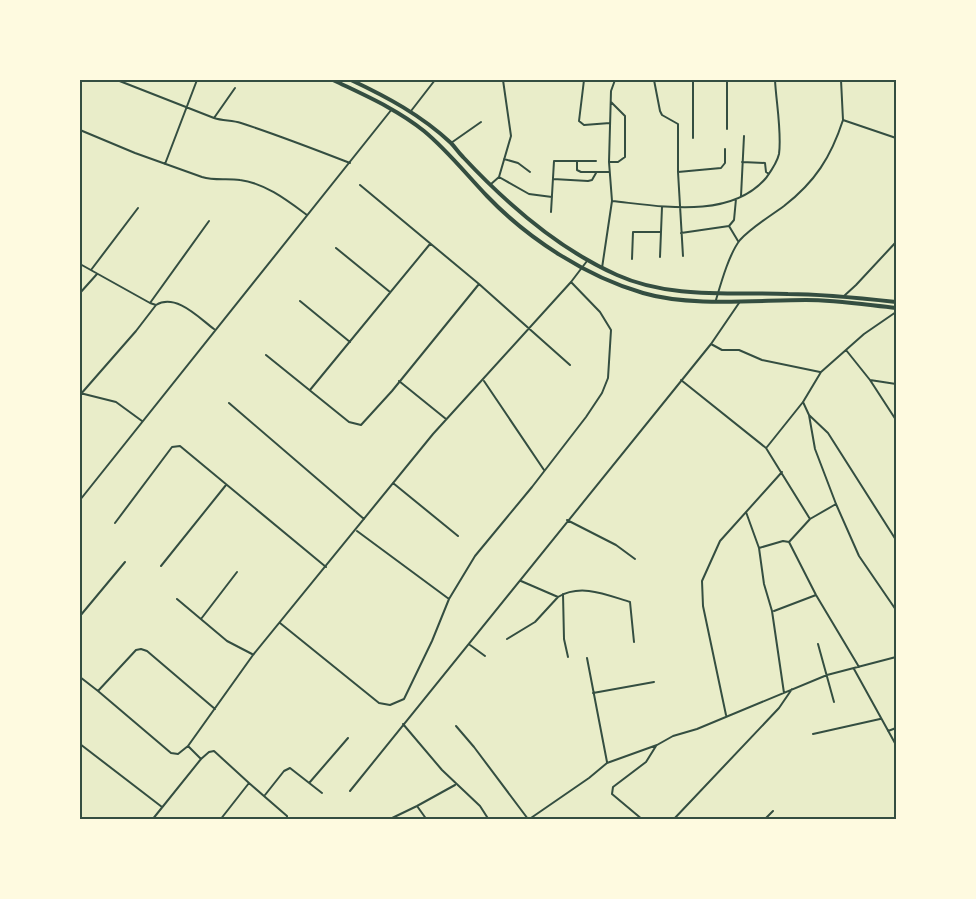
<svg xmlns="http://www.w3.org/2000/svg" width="976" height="899" font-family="'Fira Sans Condensed',sans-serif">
<rect width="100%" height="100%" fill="#e9edc9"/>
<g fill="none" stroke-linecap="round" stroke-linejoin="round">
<path stroke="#344e41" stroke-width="2" d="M117 80 214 118C223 121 232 120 241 123 278 135 314 149 350 163
M584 80 579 121 584 125 610 123
M654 80 660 111 662 115 678 124V172L683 256
M727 80V129
M841 80 843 120 896 138
M411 111 435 80
M214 118 235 88
M80 130 135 153 202 177C215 181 227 178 240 180 265 183 288 201 307 215
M693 138V80
M451 143 481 122
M504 159 518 163 530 172
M577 161H596
M610 162H618L625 157V116L611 102
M742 162 765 163 766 172 769 174
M165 164 197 80
M678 172 721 168 725 163V149
M499 177 529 194 552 197
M553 179 588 181 592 180 596 173
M491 184 499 177 511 136 503 80
M360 185 479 284 570 365
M741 196 744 136
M612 201C660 206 730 220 766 178 771 171 777 163 779 154 782 133 776 101 775 80
M551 212 554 161H577V170L581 172H609
M729 226 738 241
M681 233 729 226 734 220 736 199
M336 248 390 292
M660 257 662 207
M632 259 633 232H661
M80 264 150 303 156 305C176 293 199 318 214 329
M602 268 612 201 609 162 611 91 615 80
M91 270 138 208
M80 293 97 274
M844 296 856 285 896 242
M716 300C721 283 729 254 740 240 752 227 769 217 784 206 815 182 831 157 843 120
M300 301 350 342
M150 303 209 221
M711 344 722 350H739L762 360 820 372
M846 350 870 380 896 384
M266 355 349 422 361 425 392 391 479 284
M681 380 766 448 810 519
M870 380 896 420
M399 381 446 419
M484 381 544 470
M310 390 430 244
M80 393 116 402 142 421
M80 395 136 331 156 305
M803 402 809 415 828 433 896 540
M229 403 364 519
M809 415 815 449 836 504 859 556 896 610
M767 447 803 402 821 372 864 334 896 312
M393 483 458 536
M80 500 392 109
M746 512 759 548 764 584 772 611 784 693
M567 520 616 545 635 559
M115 523 172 447 180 446 326 567
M357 531 449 599
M789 542 810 519 836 504
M759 548 783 541 789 542 816 595 859 667
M161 566 226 485
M521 581 558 597C581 583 607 595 630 602L634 642
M563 594 564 639 568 657
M177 599 227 641 252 654
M774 611 816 595
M80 616 125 562
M201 619 237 572
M280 623 379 703 390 705 404 699 432 641 449 599 475 556 532 487 586 417 602 393 608 378 611 330 600 312 571 282
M507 639 535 622 558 597
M818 644 834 702
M470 645 485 656
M587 658 607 762
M854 669 896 745
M80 677 98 691 136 650 141 649 147 651 215 709
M98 691 171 753 178 754 188 746 253 655 433 434 571 282 587 261
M593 693 654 682
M726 715 703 606 702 581 720 541 782 472
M403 724 442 770 480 806 489 820
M456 726 474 747 528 819
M888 731 896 728
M813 734 880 719
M80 744 162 807
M201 759 209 752 214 751 249 783 220 820
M310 782 348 738
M249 783 287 816V820
M350 791 711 344 739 303
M265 795 284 771 290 768 322 793
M417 806 427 820
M80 819 81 820
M152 820 201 759 188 746
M388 820 417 806 455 785
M528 820 589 778 607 763 657 745 673 736 697 729 827 675 896 657
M643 820 612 794 613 787 646 762 656 746
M673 820 779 708 792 689
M764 820 773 811"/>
<path stroke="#344e41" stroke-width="4" d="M333 80C364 95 397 109 424 131 447 150 466 174 487 196 528 239 587 277 643 293 690 307 757 300 806 300 836 300 867 305 896 308
M351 80C387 97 421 115 451 143 455 147 458 152 463 157 506 203 558 249 617 275 670 299 731 292 788 294 824 294 860 298 896 302"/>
</g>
<rect width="976" height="899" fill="none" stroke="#fefae0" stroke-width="162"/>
<rect x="81" y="81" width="814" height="737" fill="none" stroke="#344e41" stroke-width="2"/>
</svg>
